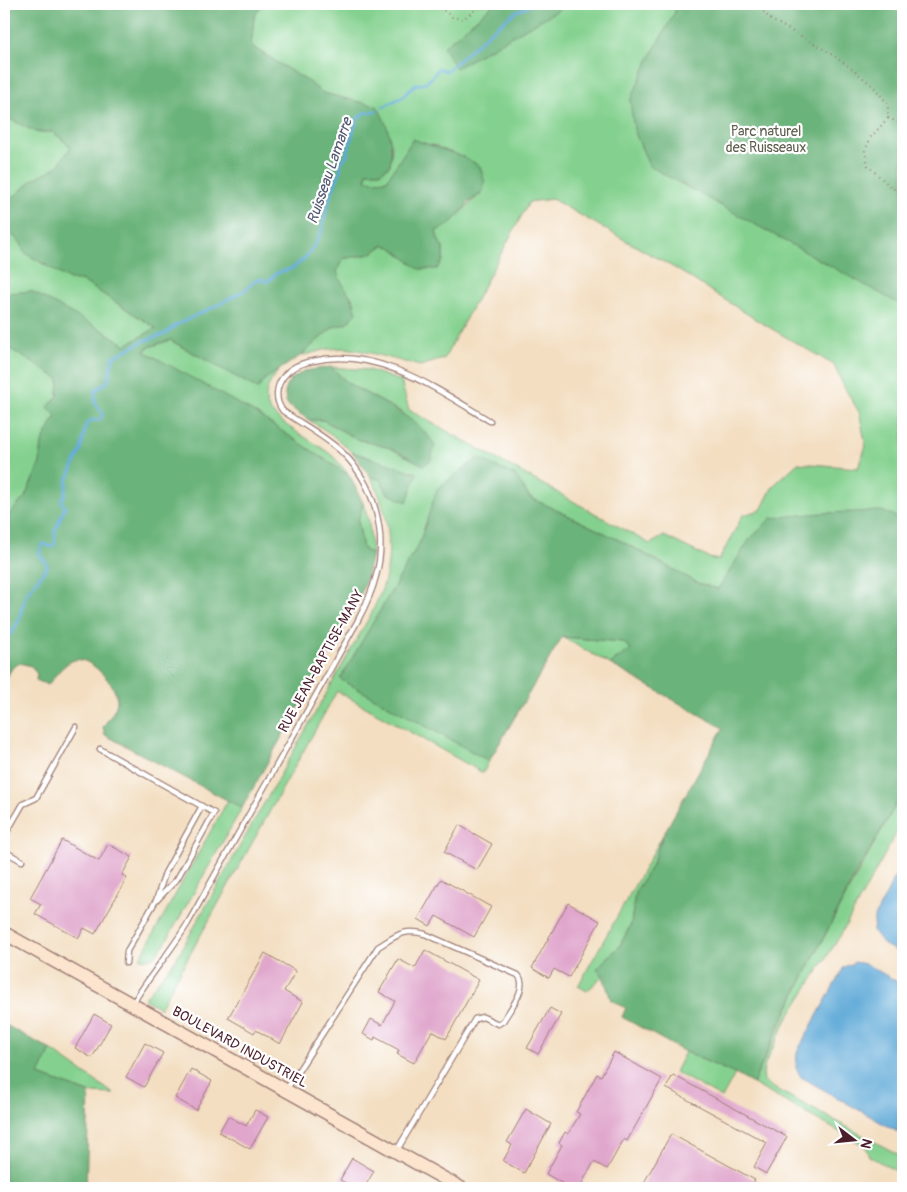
<svg xmlns="http://www.w3.org/2000/svg" width="907" height="1192" font-family="Pangolin,sans-serif">
<rect width="100%" height="100%" fill="#fff"/>
<filter id="ink" filterUnits="userSpaceOnUse"><feTurbulence type="fractalNoise" baseFrequency=".02" numOctaves="2"/><feDisplacementMap in="SourceGraphic" scale="10" xChannelSelector="R" yChannelSelector="G"/><feConvolveMatrix kernelMatrix="1 2 1 2 8 2 1 2 1" color-interpolation-filters="sRGB"/></filter>
<filter id="wash" filterUnits="userSpaceOnUse"><feTurbulence type="fractalNoise" baseFrequency=".0096" numOctaves="4" result="noise"/><feDisplacementMap in="SourceGraphic" scale="20" xChannelSelector="R" yChannelSelector="G"/><feGaussianBlur stdDeviation="1.12" result="paint"/><feColorMatrix in="noise" values="0 0 0 0 0 0 0 0 0 0 0 0 0 0 0 0 0 1.4 0 .05"/><feComposite in="paint" operator="in"/></filter>
<g filter="url(#wash)">
<rect width="100%" height="100%" fill="#f3dec1"/>
<path fill="#84d18f" stroke="#67785d" d="M251 4H903V523L893 515 750 539 718 589 698 583 619 540 529 497 516 476 430 511 419 544 340 679 489 761 483 773 337 691 160 1008 144 999 176 959 370 616C377 601 385 586 387 569 392 537 386 504 370 476L381 480 388 494 417 474 352 452 331 434 309 420H323L357 439 390 448 424 465 403 413 349 384 331 367 369 370 401 381 409 410 650 544 664 536 709 558 719 560 743 515 761 510 773 486 798 463 858 468 866 446 859 412 844 387 834 365 755 319 678 270 552 199 529 202 444 359 420 366 363 351 345 348 328 349 300 356 333 327 346 324 355 302 339 280 337 272 342 259 370 254 384 245 391 247 403 257 437 269 443 261V248L438 239 436 231C455 222 466 205 483 192L437 146 424 144 413 139 387 180 375 181 366 180 367 172H381L390 165 392 146 377 107 323 93 304 79 251 46 254 17Z
M4 116 36 132H53L71 147 57 167 34 179 9 201 4 219Z
M4 227 21 243 24 252 70 280H81L156 328 126 345 100 329 10 293 4 299Z
M170 340 258 389 263 380 281 368C272 378 262 392 268 406 274 422 314 441 329 453 337 459 343 468 350 476L253 412 143 352 149 347Z
M4 345 59 379 56 416 42 443 40 463 25 497 4 520Z
M363 503 369 522 372 554 363 549 358 521Z
M562 637 623 642 632 649 610 664Z
M903 792V821L840 936 786 1021 765 1064 763 1073 764 1081 772 1087 903 1157V1175L869 1156 865 1146 753 1084C798 984 849 887 903 792Z
M228 800 242 808 164 945 155 956 148 959 140 958Z
M663 835 651 867 635 893 631 924 619 947 597 968 603 976 587 991 578 986Z
M51 1050 114 1094 89 1093 39 1075Z
M685 1052 735 1074 722 1098 675 1072Z"/>
<path fill="#6bb37a" stroke="#5a6952" d="M4 4H262L254 17 251 46 304 79 323 93 377 106C389 126 393 142 390 165L381 172H367L366 180 375 181 387 180 413 139 464 157 480 166 485 183 483 192 468 203 459 215 447 226 436 231 438 239 443 248V261L437 269H419L391 247 384 245 370 254 342 259 337 272C342 287 354 297 357 313L346 324 333 327 300 356 264 380 258 389 170 340 149 347 144 351 253 412 350 476 363 503 358 521 363 549 372 554 366 579 359 599 242 808 105 735 103 727C108 719 117 710 117 700 117 685 89 655 74 660 64 663 54 677 48 685L36 680 37 674 31 666 20 663 12 668 4 683V520L25 497 40 463 42 443 56 416 48 407 58 396 59 379 4 345V299L10 293 31 291 100 329 126 345 156 328 81 280H70L24 252 21 243 4 227V219L9 201 34 179 57 167 71 147 53 132H36L4 116Z
M494 4H569L456 68 443 47Z
M675 4H903V306L649 166 634 130 630 101 649 59 675 12Z
M331 367C337 373 344 380 351 385 381 403 415 415 435 445L431 460 424 465 390 448 357 439 323 420H309L289 406 286 402 285 394 286 386 292 379 304 371Z
M352 452 417 473 407 502 388 494 381 480 370 476Z
M478 458 516 476 529 497 619 540 698 583 718 589 750 539 771 518 822 513 881 511 893 515 903 523V792L857 872 777 1029 753 1084 735 1074 685 1052 622 1017 626 1008 611 1000 603 976 597 968 619 947 631 925 635 893 651 867 663 835 723 728 610 664 631 649 623 642 562 637 489 761 340 679 419 544 437 489Z
M4 1024 51 1050 39 1075 89 1093 86 1188H4Z"/>
<path fill="#60aad8" stroke="#556482" d="M903 861V955L883 944 873 931 874 918Z
M855 962 866 964 903 985V1135L801 1077 796 1068 797 1052 844 967Z"/>
<g fill="none" stroke-linecap="round" stroke-linejoin="round">
<path stroke="#60aad8" stroke-width="3" d="M383 107 402 97 416 84C427 86 433 76 439 68L445 71 448 70 490 32 515 12 533 4
M4 640 13 631 20 618 22 607 27 593 47 567 46 563 39 554 41 546 44 544 51 547 55 544V531L65 507 61 501 65 494 67 480 81 450 86 424 92 420H100L103 413 95 403V391L108 381 113 357 146 340 165 334 176 325 220 304 245 290 256 280 262 279 267 282 277 273 293 268 304 259 314 246 321 233 328 203 340 172 341 162 347 155 354 128 358 118 364 113 377 111"/>
</g>
<g id="blocks">
<path fill="#e0a6cc" d="M459 825 492 844 477 870 444 852Z
M62 840 99 861 108 844 132 857 122 875 127 878 95 934 84 928 78 938 35 914 41 904 30 898Z
M441 879 491 907 474 937 436 916 430 926 418 919Z
M568 903 600 921 569 977 554 969 549 978 532 968Z
M425 950 479 980 446 1039 432 1031 414 1063 397 1054 399 1050 375 1037 374 1040 363 1034 371 1019 382 1025 395 1001 379 992 398 959 415 968Z
M265 953 296 971 284 991 303 1002 280 1044 256 1030 254 1033 228 1018Z
M550 1008 561 1014 538 1054 527 1048Z
M94 1014 111 1024 92 1058 75 1048Z
M145 1043 163 1053 144 1087 126 1077Z
M614 1052 662 1079 627 1141 624 1139 607 1169 594 1162 579 1188H570L546 1174 562 1145 559 1143 565 1132 568 1134 580 1114 576 1112 597 1074 601 1076Z
M191 1069 212 1081 196 1110 175 1098Z
M673 1075 787 1137 766 1174 754 1167 767 1143 666 1088Z
M526 1109 551 1124 524 1173 503 1161 512 1145 507 1142Z
M255 1110 268 1117 250 1149 219 1132 228 1116 246 1126Z
M671 1134 755 1180 750 1188H641Z
M352 1158 374 1171 364 1188H355L340 1180Z"/>
</g>
</g>
<g filter="url(#ink)">
<use href="#blocks" fill-opacity="0" stroke="#9e7e76" stroke-width="1"/>
<g fill="none" stroke-linecap="round" stroke-linejoin="round">
<defs>
<path id="lane" d="M100 749 214 813 177 879 155 902 127 951 126 963
M4 837 23 804 36 798 76 727
M4 851 22 861
M156 901 165 873 202 806
M133 1003C150 975 171 951 188 923L357 622C365 607 372 593 376 576 388 533 374 484 343 453 325 436 303 425 283 411 275 401 275 387 284 376 291 367 302 363 313 361 377 346 438 390 490 421
M286 1090 378 947C396 936 403 928 425 934L518 975C529 987 510 1009 503 1021L498 1024 483 1017 475 1019 397 1150"/>
<path id="secondary" d="M4 933 461 1188"/>
</defs>
<use href="#lane" stroke="#9e7e76" stroke-width="7"/>
<use href="#secondary" stroke="#9e7e76" stroke-width="15"/>
<path stroke="#9e7e76" stroke-width="2" stroke-dasharray="1 4" stroke-linecap="butt" d="M436 4 452 17 463 19 483 4
M757 4 770 19 827 51 851 68 874 87 888 104V118
M888 118 871 137 865 151 868 166 892 188 903 193
M888 118 903 124"/>
<use href="#lane" stroke="#fff" stroke-width="4.5"/>
<use href="#secondary" stroke="#fce5cf" stroke-width="12"/>
</g>
</g>
<g text-anchor="middle" dominant-baseline="central" stroke-width="4.5" stroke-linejoin="round" paint-order="stroke">
<g font-size="14" fill="#5e5d4e" stroke="#fff">
<text x="766" y="131">Parc naturel<tspan x="766" dy="16">des Ruisseaux</tspan></text>
</g>
<g font-size="14" fill="#4a1f2b" stroke="#fff">
<text transform="translate(321 661) rotate(-61)">RUE JEAN-BAPTISE-MANY</text>
<text transform="translate(240 1047) rotate(29)">BOULEVARD INDUSTRIEL</text>
</g>
<g font-size="15" font-style="italic" fill="#535770" stroke="#fff">
<text transform="translate(330 171) rotate(-71)">Ruisseau Lamarre</text>
</g>
</g>
<rect width="907" height="1192" fill="none" stroke="#fff" stroke-width="20"/>
<g transform="translate(854 1140) rotate(106)" stroke="#ffffff" stroke-width="4" paint-order="stroke">
<path d="M0-4L9 19L0 12L-9 19Z" fill="#4a1f2b"/>
<text y="-8" font-size="14" font-weight="bold" text-anchor="middle" fill="#4a1f2b">N</text>
</g>
</svg>
